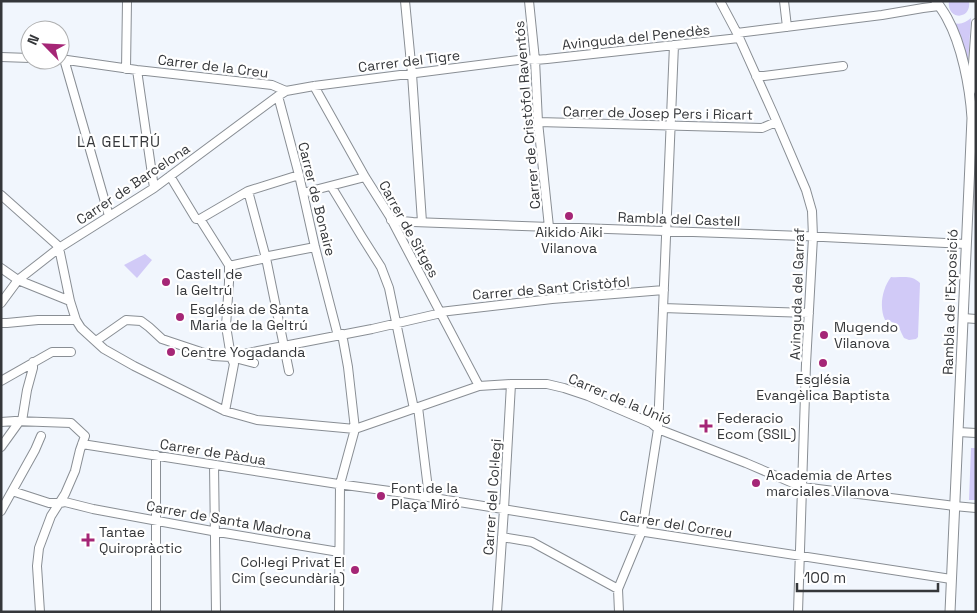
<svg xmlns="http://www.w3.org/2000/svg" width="977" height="613" font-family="'Space Grotesk',sans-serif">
<rect width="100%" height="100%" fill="#f1f6fd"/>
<path fill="#d1caf7" d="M949 1H969C972 21 946 20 949 1Z
M971 18 968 63 962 42 954 23C961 25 966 22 971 18Z
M145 254 152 260 137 278 124 265Z
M891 277C902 278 911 274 920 283L918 337 916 339 909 340 904 338C898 326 899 323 885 320 879 307 882 289 891 277Z
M971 448H976V500H969Z"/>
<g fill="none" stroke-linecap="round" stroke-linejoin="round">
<defs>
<path id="minor" d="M405 1 412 74 422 222
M529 1 535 60 538 122 549 227
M720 1 737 33 773 113 806 190 812 211 813 237 806 364 798 612
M784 1 787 27
M737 33 882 15 923 8 939 6
M1 57 30 58
M60 59 137 70 272 85 286 91
M64 59 109 216
M126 69 127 1
M137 70 154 188
M756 76H764L843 66
M314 86 365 177 389 215 479 386
M971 91 976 23
M278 96 299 175 315 247 338 336
M538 122 762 128 776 122
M170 176 196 219H200L248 191 299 175
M331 186 362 237 381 267 389 288 414 409
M248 191 266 258 289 371
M303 193 365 177
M1 195 56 244 59 248 70 301 76 320 81 328 104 349 134 366 225 411 257 420 355 429 479 386 511 384H547L564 388 588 396 651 423 658 429 746 463 802 487 947 505 954 506 976 508
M200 219 229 265V282L226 326 231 357 234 364 225 411
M391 220 413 222 803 236 966 244
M229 266 266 258 269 256 315 247
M1 268 18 280 70 301
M1 303 18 280 59 248 154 188 278 96 286 91 314 86 526 59 535 60 547 59 739 38
M663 308 809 313
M963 318 976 319
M1 323H7L38 320H76
M96 341 126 320 141 321 149 327 162 339 213 356 231 357 254 363
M231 357 258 351 372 329 437 314 440 312 552 299 664 290
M1 381 52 352H71
M418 407 429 497
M22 421 27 390 33 368V362
M1 422 15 421 71 423 85 436 80 450 75 471 65 494 51 516 39 548 37 566 40 612
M958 432 976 433
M82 444 338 484 397 492 645 532 951 579
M1 447 19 422
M214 465 216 612
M12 491 49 503H60L65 502 93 509 212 531 339 552
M1 511 35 450 41 436
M502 537 532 542 618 589
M156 612V455
M339 612 340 484 355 429 348 367 342 334
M497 612 504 509 511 384
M619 612 618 589 642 531 658 429 674 45"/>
<path id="tertiary" d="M936 1C940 7 944 12 947 18 962 45 970 87 972 118L950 612"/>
</defs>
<use href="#minor" stroke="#898e94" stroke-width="10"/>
<use href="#tertiary" stroke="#898e94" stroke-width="11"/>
<use href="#minor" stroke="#fff" stroke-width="8"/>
<use href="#tertiary" stroke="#fff" stroke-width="9"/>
</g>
<g fill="#a52676" stroke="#fff" stroke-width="2">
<circle cx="569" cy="216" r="5"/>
<circle cx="166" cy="282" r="5"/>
<circle cx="180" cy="317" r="5"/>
<circle cx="824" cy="335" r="5"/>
<circle cx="171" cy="352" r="5"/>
<circle cx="823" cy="363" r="5"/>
<path d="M703.5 418.5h5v5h5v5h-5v5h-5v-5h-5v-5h5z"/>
<circle cx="756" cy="483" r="5"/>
<circle cx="381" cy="496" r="5"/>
<path d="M85.5 532.5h5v5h5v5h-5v5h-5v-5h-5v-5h5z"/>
<circle cx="355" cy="570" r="5"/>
</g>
<g text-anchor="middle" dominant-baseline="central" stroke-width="4.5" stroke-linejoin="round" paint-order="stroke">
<g font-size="14" fill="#35373a" stroke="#fff">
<text transform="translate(636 37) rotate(-6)">Avinguda del Penedès</text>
<text transform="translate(409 61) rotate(-7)">Carrer del Tigre</text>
<text transform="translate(213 66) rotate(7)">Carrer de la Creu</text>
<text transform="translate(658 113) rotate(1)">Carrer de Josep Pers i Ricart</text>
<text transform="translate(527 115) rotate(-95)">Carrer de Cristòfol Raventós</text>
<text transform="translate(133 184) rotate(-34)">Carrer de Barcelona</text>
<text transform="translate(317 199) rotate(76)">Carrer de Bonaire</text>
<text transform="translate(679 219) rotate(2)">Rambla del Castell</text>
<text transform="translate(409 229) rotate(61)">Carrer de Sitges</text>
<text transform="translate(551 288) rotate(-5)">Carrer de Sant Cristòfol</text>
<text transform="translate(797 294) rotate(-88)">Avinguda del Garraf</text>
<text transform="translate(950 302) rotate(-88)">Rambla de l'Exposició</text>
<text transform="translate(620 399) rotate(23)">Carrer de la Unió</text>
<text transform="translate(213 452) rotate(9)">Carrer de Pàdua</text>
<text transform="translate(492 497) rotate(-86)">Carrer del Col·legi</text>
<text transform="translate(229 520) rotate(10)">Carrer de Santa Madrona</text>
<text transform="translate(676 524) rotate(9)">Carrer del Correu</text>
</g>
<g font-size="14" fill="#35373a" stroke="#fff" text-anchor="start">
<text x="569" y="232" text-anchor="middle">Aikido Aiki<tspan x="569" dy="16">Vilanova</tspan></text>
<text x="176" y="274">Castell de<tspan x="176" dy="16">la Geltrú</tspan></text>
<text x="190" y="309">Església de Santa<tspan x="190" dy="16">Maria de la Geltrú</tspan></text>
<text x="834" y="327">Mugendo<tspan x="834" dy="16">Vilanova</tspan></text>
<text x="181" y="352">Centre Yogadanda</text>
<text x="823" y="379" text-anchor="middle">Església<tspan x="823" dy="16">Evangèlica Baptista</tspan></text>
<text x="717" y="418">Federacio<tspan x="717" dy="16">Ecom (SSIL)</tspan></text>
<text x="766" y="475">Academia de Artes<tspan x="766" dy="16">marciales Vilanova</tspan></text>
<text x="391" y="488">Font de la<tspan x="391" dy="16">Plaça Miró</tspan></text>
<text x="99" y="532">Tantae<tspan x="99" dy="16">Quiropràctic</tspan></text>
<text x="345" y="562" text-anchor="end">Col·legi Privat El<tspan x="345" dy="16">Cim (secundària)</tspan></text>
</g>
<g font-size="15" letter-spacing="1" fill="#35373a" stroke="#fff">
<text x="119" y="141">LA GELTRÚ</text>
</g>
</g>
<rect width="977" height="613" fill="none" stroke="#35373a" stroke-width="5"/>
<g transform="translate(45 45) rotate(294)"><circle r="24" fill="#ffffff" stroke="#aeafb0"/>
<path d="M0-4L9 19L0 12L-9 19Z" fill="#a52676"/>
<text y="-8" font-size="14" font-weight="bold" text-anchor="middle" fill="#35373a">N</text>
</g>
<path d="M797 583v8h141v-8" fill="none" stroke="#35373a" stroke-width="2.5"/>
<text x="804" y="583" font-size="15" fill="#35373a" stroke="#ffffff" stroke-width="4" paint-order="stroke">100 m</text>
</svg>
